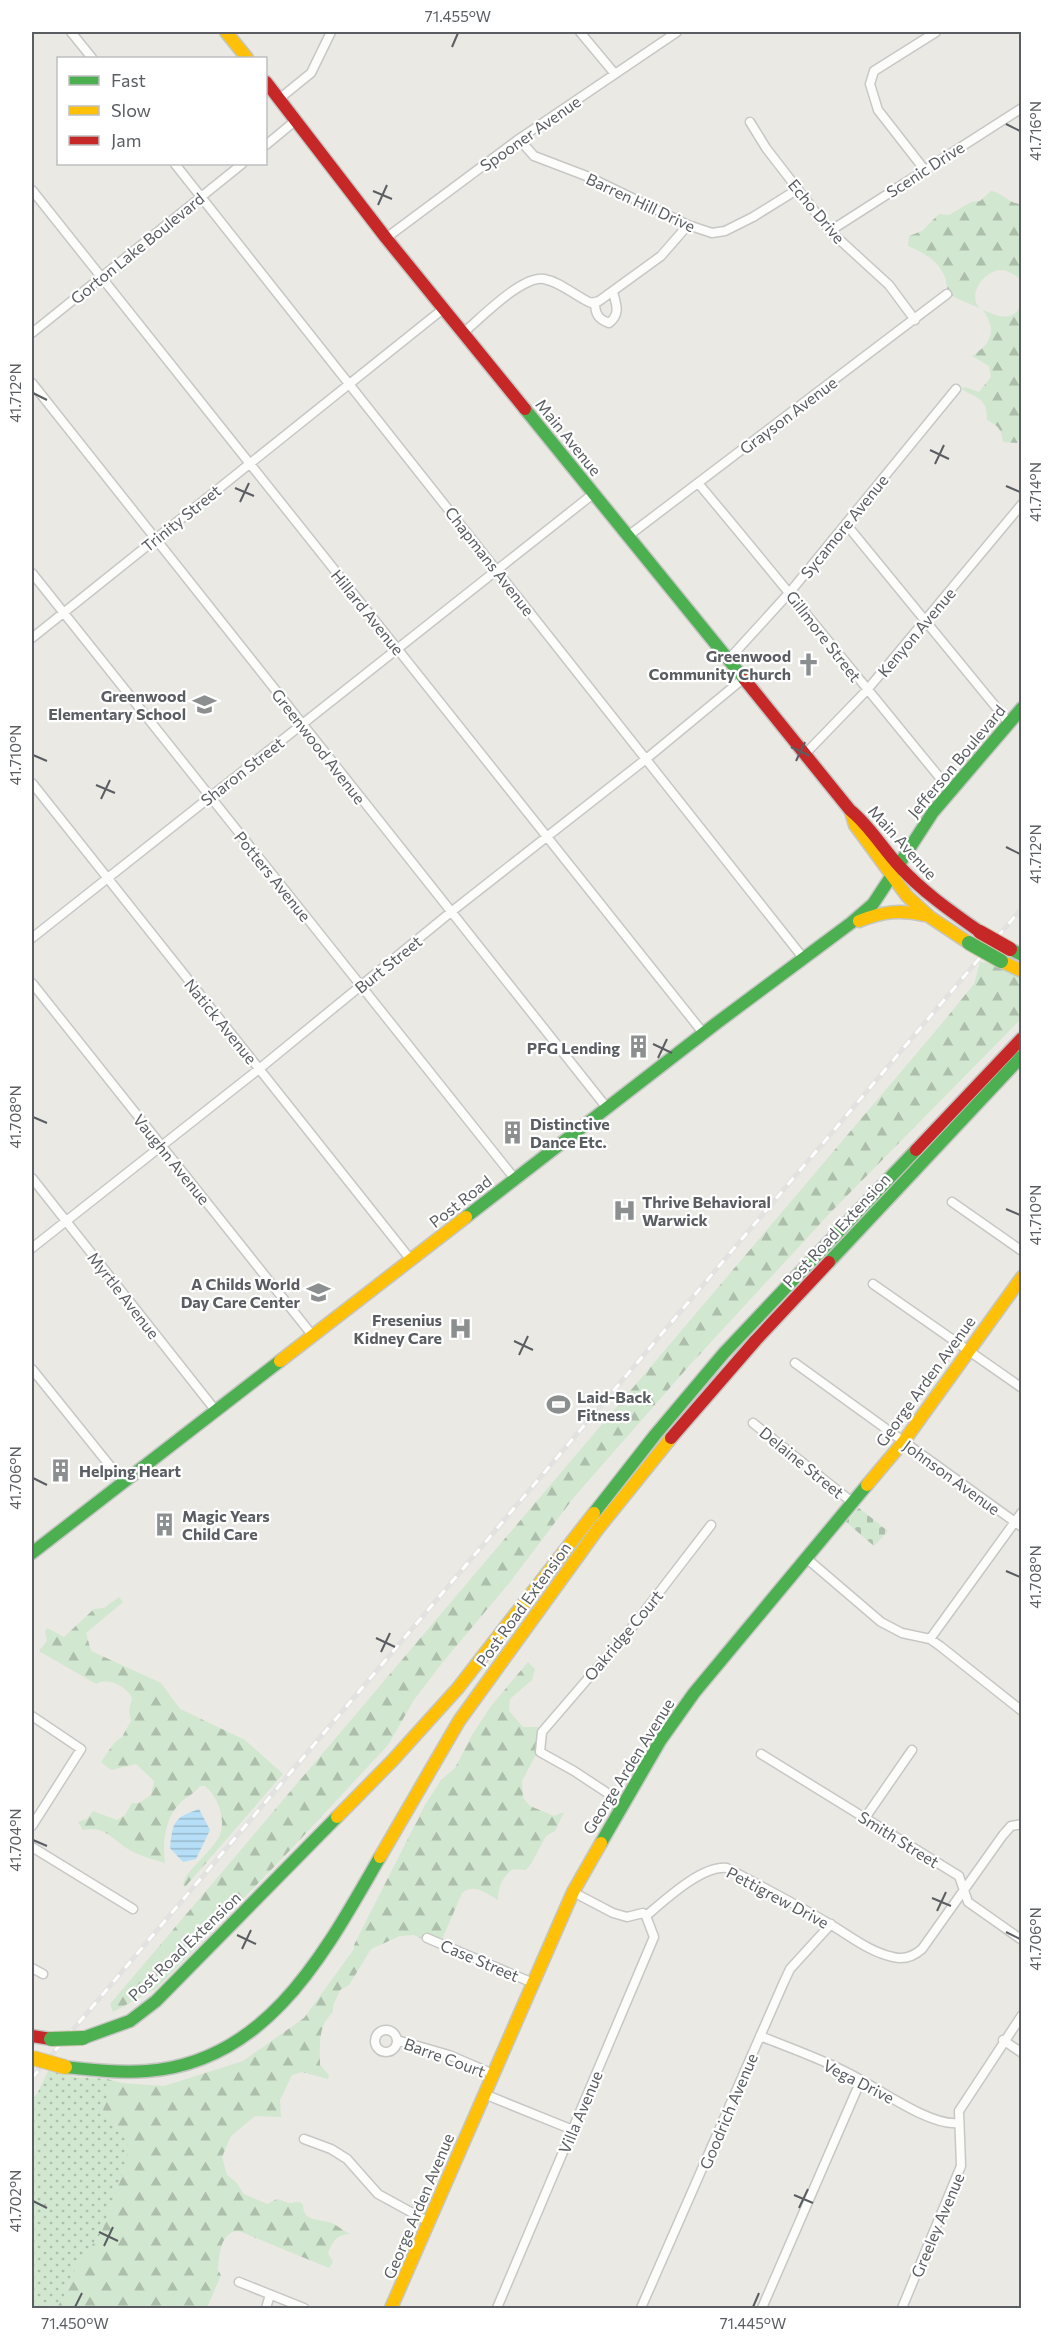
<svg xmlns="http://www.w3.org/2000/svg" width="1053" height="2340" font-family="Commissioner,sans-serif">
<defs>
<pattern id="grass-dots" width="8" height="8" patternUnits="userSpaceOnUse" patternTransform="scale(1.5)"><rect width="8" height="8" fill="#d2e7cf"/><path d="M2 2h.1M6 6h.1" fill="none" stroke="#adbeab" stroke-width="1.8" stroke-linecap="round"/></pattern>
<pattern id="forest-firs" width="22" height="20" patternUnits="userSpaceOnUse" patternTransform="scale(1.5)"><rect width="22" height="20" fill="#d2e7cf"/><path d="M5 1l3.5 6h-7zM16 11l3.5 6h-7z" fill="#adbeab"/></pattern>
<pattern id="cemetery-stones" width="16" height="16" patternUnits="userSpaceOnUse" patternTransform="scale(1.5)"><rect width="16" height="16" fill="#d2e7cf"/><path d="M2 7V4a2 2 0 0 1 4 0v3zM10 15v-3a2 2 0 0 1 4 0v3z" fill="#adbeab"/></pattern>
<pattern id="water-rules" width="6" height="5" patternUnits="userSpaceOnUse" patternTransform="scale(1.5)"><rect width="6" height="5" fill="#b6dff7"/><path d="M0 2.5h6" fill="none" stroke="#97b8cb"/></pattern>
</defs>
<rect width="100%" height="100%" fill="#eae9e4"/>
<path fill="url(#grass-dots)" d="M49 2069 75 2077 107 2079V2101L113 2125 123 2131 130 2149 123 2173 101 2234 78 2262 63 2299 56 2308H32V2156L35 2147 32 2132V2100L38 2092Z"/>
<path fill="url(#forest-firs)" d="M991 191C1002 192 1009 204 1021 204V279C1016 276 1009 271 1003 270 986 269 967 292 979 308L947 294C949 267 929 255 908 246L909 236 922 231 939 214 949 215 971 202 980 201Z
M1021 305V434L1017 443 1003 442C1001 429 999 426 987 420 987 398 979 399 961 389L965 387 979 392 991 377 989 366 972 356C992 343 997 331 983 310 998 316 1012 323 1021 305Z
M980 962 999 964 1021 971V1019L830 1213 689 1366 575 1496 510 1582 442 1663 414 1700 388 1745 296 1844 157 1988 113 2012 110 2004 939 1027 974 984Z
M119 1597 123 1602 86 1633 91 1651 161 1683 180 1709 245 1740 283 1774 185 1887 183 1884 186 1876C195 1864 211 1851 219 1837 227 1821 218 1796 205 1786H200C195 1793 188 1796 182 1801 165 1816 162 1843 165 1863 153 1859 135 1855 125 1847 109 1836 104 1826 83 1830L78 1822 87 1819 93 1811 117 1820 125 1815 132 1803H139L151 1795 154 1781 136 1764 111 1770 101 1762 114 1743 122 1737 131 1721 129 1711 132 1698C126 1686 108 1677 96 1684L39 1651 47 1641 45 1632 47 1628 64 1637 94 1609 104 1608Z
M528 1662 535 1669 532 1680 510 1699 509 1711 523 1727H545L540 1747 522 1781 523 1798 530 1806 554 1816 564 1812 555 1831 546 1836 531 1864 526 1870 513 1869C502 1877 498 1887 498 1900 485 1893 475 1883 462 1893L441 1942 431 1943 414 1935 400 1936 371 1949 349 1985 340 1990 333 2006V2012C317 2027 320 2046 320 2065L329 2075 328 2079 302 2072 292 2075 280 2100 281 2117 255 2116 231 2136 222 2157 227 2175 236 2182 244 2194 267 2204 277 2199 289 2203 299 2202 303 2205C303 2221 317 2219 328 2222 335 2223 343 2231 350 2234 336 2235 333 2241 328 2253L333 2262 329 2268 239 2231C220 2231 219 2256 218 2270L221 2275 207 2308H56L63 2299 78 2262 101 2234 123 2173 129 2149 123 2131 113 2125 103 2110 107 2101V2079L122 2083 164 2086 243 2061 304 2018 354 1949V1945L425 1805 441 1780 455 1768 472 1735 491 1706Z"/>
<path fill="url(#cemetery-stones)" d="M859 1508 888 1531 874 1546 846 1522Z"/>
<path fill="url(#water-rules)" d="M199 1809 210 1830 196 1859 183 1862 170 1848C173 1822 173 1818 199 1809Z"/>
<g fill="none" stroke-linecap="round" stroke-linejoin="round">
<defs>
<path id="street" d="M71 32 92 58
M580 32 615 74
M279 99 311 73 331 32
M750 122 766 148 830 231 889 285 915 320
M519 139 534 156 589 177 688 225 712 233 725 231 753 217 798 189
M266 145 295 121
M175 164 804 959
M924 169 878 110 870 84 874 71 936 32
M32 190 704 1034
M830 231 1022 108
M386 238 519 139 677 32
M595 302C595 314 598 319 609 323 621 314 616 304 613 292
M32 333 242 164
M463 333C480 319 522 275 544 279 561 282 575 296 591 303L599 301 661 256 688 225
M32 383 607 1108
M698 483C783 584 866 688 950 790
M846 524 1009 723
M628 536 947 294
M32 573 515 1179
M32 638 443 309
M729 659 790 592 956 389
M805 754 867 690 1022 504
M32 783 411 1260
M32 938 593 494
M32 983 313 1336
M32 1178 216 1411
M952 1202 1022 1251
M32 1248 259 1069 451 912 646 759 744 678
M873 1284 1022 1388
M795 1363 1022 1527
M32 1369 123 1482
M753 1423 852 1502
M805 1557 881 1622 902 1633 930 1639 940 1646 1022 1711
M930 1639 1022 1512
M32 1716 81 1749 32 1826
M761 1754 959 1876 968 1902 1022 1940
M624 1804 574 1771 540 1752 542 1732 634 1625 711 1525
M865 1818 912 1750
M32 1847 133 1909
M573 1892 613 1913 627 1917 643 1913 646 1916
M646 1916C665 1900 702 1865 727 1868 761 1886 795 1904 828 1923 849 1935 869 1952 893 1957 904 1960 914 1956 922 1949L1003 1835 1011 1826 1022 1824
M427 1938 533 1983
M32 1968 43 1974
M375 2041a11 11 0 1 1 22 0a11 11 0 1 1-22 0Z
M760 2036C790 2048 822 2059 850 2074 878 2088 929 2126 958 2123
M397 2040 449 2055 493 2074
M1003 2040 1022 2053
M484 2094 573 2130
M304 2139 331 2149 347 2159 378 2194 429 2222
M239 2282 304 2308
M266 2308 270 2295
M497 2308 654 1937 646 1916
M641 2308 783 1984 790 1969 831 1924
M762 2308 861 2080
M902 2308 961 2166 959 2111 1022 2015"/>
<path id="fast" d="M525 409 745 680
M898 866 933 812 1022 708
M1010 949 1022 955
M466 1217 718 1022 851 923 873 904 898 866
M829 1262 1022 1056
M594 1513 655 1435 724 1353 916 1150
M32 1553 280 1361
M601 1843 660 1741 694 1693 867 1485
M83 2038 130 2021 156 2001 337 1817
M65 2067C93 2070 119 2073 147 2071 269 2062 326 1950 380 1857"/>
<path id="slow" d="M226 32 247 58
M851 812 855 825 907 896 930 917 969 943
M859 921C882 912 900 909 924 915
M1001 961 1022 971
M280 1361 466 1217
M867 1485 904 1441 1022 1277
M337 1817 393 1760 458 1688 594 1513
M380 1857 459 1721 597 1530 671 1438
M391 2308 573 1892 601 1843"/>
<path id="jam" d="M266 82 386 238 525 409
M745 680 850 810C870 826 882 848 900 867 923 892 952 912 980 932
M916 1150 1022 1038
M671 1438 756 1340 829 1262
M32 2036 51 2039"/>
</defs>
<use href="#street" stroke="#c7c7c6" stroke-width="11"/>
<use href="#fast" stroke="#c5c6c4" stroke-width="15"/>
<use href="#slow" stroke="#c5c6c4" stroke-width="15"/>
<use href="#jam" stroke="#c5c6c4" stroke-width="15"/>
<use href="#street" stroke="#fcfcfb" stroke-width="8"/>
<use href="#fast" stroke="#4caf50" stroke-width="12"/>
<use href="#slow" stroke="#ffc107" stroke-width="12"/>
<use href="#jam" stroke="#c62828" stroke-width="12"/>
<defs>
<path id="rail" d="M32 2078 1022 908"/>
</defs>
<use href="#rail" stroke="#e2e2e1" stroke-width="5"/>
<use href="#rail" stroke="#fff" stroke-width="3" stroke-dasharray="9" stroke-linecap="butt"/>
<defs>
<path id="fast-bridge" d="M969 943 1001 961
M51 2039 83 2038"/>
<path id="slow-bridge" d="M33 2058 65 2067"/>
<path id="jam-bridge" d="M980 932 1010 949"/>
</defs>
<use href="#fast-bridge" stroke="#d2c7b1" stroke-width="16" stroke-linecap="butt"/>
<use href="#slow-bridge" stroke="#d2c7b1" stroke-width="16" stroke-linecap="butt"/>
<use href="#jam-bridge" stroke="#d2c7b1" stroke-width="16" stroke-linecap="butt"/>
<use href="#fast-bridge" stroke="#4caf50" stroke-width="14"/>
<use href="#slow-bridge" stroke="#ffc107" stroke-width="14"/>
<use href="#jam-bridge" stroke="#c62828" stroke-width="14"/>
</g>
<path fill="none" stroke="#5a5e62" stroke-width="2" d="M452 47 458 33M1006 124 1020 131M373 191 392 199M378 205 387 185M33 393 47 400M930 450 949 459M935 464 944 445M1006 486 1020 492M235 488 254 496M240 502 249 483M791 747 810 756M33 755 47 761M796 761 805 742M96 785 115 793M101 799 110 780M1006 847 1020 854M653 1044 672 1053M658 1058 667 1039M33 1117 47 1123M1006 1209 1020 1215M514 1341 533 1350M519 1355 528 1336M33 1478 47 1485M1006 1571 1020 1577M376 1638 395 1647M381 1652 390 1633M33 1840 47 1846M932 1898 951 1906M937 1911 946 1892M1006 1932 1020 1939M237 1935 256 1944M242 1949 251 1930M794 2195 813 2203M33 2201 47 2208M799 2208 808 2189M99 2232 118 2241M104 2246 113 2227M75 2307 82 2293M753 2307 759 2293"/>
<defs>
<symbol id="church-bare" viewBox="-9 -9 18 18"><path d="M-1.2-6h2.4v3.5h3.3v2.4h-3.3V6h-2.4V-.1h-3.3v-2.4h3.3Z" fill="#8c8f90" stroke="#fff" stroke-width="2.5" paint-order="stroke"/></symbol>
<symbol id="school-bare" viewBox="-9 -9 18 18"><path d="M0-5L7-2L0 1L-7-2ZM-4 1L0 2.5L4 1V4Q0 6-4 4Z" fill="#8c8f90" stroke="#fff" stroke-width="2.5" paint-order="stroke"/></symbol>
<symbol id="building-bare" viewBox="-9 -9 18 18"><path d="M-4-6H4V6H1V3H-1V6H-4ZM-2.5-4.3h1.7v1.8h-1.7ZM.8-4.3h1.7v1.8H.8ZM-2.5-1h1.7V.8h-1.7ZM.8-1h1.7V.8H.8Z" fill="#8c8f90" stroke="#fff" stroke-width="2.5" paint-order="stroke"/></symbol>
<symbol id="hospital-bare" viewBox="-9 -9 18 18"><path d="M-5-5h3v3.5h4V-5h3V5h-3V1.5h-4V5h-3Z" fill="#8c8f90" stroke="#fff" stroke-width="2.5" paint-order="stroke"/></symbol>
<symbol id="stadium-bare" viewBox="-9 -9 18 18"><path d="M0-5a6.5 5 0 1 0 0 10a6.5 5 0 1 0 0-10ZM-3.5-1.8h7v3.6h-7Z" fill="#8c8f90" stroke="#fff" stroke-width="2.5" paint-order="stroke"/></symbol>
</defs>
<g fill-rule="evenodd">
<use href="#church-bare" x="792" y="648" width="33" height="33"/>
<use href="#school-bare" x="188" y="688" width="33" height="33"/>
<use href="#building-bare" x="622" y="1030" width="33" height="33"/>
<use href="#building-bare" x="496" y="1116" width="33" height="33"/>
<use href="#hospital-bare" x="608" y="1194" width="33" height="33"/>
<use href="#school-bare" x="302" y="1276" width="33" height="33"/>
<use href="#hospital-bare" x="444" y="1312" width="33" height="33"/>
<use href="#stadium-bare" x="542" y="1388" width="33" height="33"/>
<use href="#building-bare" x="44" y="1454" width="33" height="33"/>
<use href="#building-bare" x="148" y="1508" width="33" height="33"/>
</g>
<g text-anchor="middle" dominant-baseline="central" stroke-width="4.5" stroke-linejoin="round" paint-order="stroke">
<g font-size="16" fill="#5a5e62" stroke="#fff">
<text transform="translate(530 133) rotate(-35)">Spooner Avenue</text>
<text transform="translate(925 169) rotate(-33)">Scenic Drive</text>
<text transform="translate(641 202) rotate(25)">Barren Hill Drive</text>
<text transform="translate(817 211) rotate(50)">Echo Drive</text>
<text transform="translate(137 248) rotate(-39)">Gorton Lake Boulevard</text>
<text transform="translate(788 415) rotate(-37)">Grayson Avenue</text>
<text transform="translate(569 437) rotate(51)">Main Avenue</text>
<text transform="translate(181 518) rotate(-39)">Trinity Street</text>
<text transform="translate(844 526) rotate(-51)">Sycamore Avenue</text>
<text transform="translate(490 561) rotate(52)">Chapmans Avenue</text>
<text transform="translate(368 612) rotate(51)">Hillard Avenue</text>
<text transform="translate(916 632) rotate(-50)">Kenyon Avenue</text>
<text transform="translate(824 636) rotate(52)">Gillmore Street</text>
<text transform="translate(319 746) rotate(52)">Greenwood Avenue</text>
<text transform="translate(956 761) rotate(-50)">Jefferson Boulevard</text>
<text transform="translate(242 771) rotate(-38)">Sharon Street</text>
<text transform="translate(903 842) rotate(48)">Main Avenue</text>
<text transform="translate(273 876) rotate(51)">Potters Avenue</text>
<text transform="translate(388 964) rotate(-39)">Burt Street</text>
<text transform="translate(221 1021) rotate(51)">Natick Avenue</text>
<text transform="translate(172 1159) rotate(51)">Vaughn Avenue</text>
<text transform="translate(460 1201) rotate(-38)">Post Road</text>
<text transform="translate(836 1230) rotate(-47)">Post Road Extension</text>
<text transform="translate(124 1295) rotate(52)">Myrtle Avenue</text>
<text transform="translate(925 1381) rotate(-54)">George Arden Avenue</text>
<text transform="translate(802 1462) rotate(39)">Delaine Street</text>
<text transform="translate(952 1477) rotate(36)">Johnson Avenue</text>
<text transform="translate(523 1604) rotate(-54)">Post Road Extension</text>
<text transform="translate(623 1635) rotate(-50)">Oakridge Court</text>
<text transform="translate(628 1766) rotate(-58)">George Arden Avenue</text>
<text transform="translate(899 1839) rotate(32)">Smith Street</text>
<text transform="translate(778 1897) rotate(28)">Pettigrew Drive</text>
<text transform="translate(184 1946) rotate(-44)">Post Road Extension</text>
<text transform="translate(480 1960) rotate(23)">Case Street</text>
<text transform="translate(445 2057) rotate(20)">Barre Court</text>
<text transform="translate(859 2081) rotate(27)">Vega Drive</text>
<text transform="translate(728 2111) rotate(-67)">Goodrich Avenue</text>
<text transform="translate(580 2112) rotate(-67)">Villa Avenue</text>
<text transform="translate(418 2206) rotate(-67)">George Arden Avenue</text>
<text transform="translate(937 2225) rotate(-67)">Greeley Avenue</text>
</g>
<g font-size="16" font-weight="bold" fill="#5a5e62" stroke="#fff" text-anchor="end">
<text x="791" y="655">Greenwood<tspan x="791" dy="18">Community Church</tspan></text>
<text x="186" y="695">Greenwood<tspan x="186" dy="18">Elementary School</tspan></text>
<text x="620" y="1047">PFG Lending</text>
<text x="530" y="1123" text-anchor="start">Distinctive<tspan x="530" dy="18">Dance Etc.</tspan></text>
<text x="642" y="1201" text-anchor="start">Thrive Behavioral<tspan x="642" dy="18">Warwick</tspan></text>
<text x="300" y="1283">A Childs World<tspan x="300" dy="18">Day Care Center</tspan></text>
<text x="442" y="1319">Fresenius<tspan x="442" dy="18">Kidney Care</tspan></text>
<text x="577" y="1396" text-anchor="start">Laid-Back<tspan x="577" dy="18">Fitness</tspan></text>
<text x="79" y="1470" text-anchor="start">Helping Heart</text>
<text x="182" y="1515" text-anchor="start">Magic Years<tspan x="182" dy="18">Child Care</tspan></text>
</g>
</g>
<rect width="1053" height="2340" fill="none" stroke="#ffffff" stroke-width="66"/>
<rect x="57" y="57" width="210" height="108" fill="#ffffff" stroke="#bdbfc0" stroke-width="1.5"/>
<rect x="69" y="76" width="30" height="9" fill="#4caf50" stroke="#bdbfc0" stroke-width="1.5"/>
<text x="111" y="87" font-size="18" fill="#5a5e62">Fast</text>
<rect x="69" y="106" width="30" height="9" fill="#ffc107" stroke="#bdbfc0" stroke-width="1.5"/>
<text x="111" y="117" font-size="18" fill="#5a5e62">Slow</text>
<rect x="69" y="136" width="30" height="9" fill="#c62828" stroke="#bdbfc0" stroke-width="1.5"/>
<text x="111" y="147" font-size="18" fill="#5a5e62">Jam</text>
<rect x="33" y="33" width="987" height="2274" fill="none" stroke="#5a5e62" stroke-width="2"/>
<g font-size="15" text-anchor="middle" fill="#5a5e62">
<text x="458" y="22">71.455°W</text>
<text transform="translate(1036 131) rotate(-90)" y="5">41.716°N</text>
<text transform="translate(16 393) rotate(-90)" y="5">41.712°N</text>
<text transform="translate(1036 492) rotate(-90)" y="5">41.714°N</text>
<text transform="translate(16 755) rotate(-90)" y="5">41.710°N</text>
<text transform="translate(1036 854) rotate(-90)" y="5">41.712°N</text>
<text transform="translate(16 1117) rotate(-90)" y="5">41.708°N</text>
<text transform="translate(1036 1215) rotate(-90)" y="5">41.710°N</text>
<text transform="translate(16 1478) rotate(-90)" y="5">41.706°N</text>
<text transform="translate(1036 1577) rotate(-90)" y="5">41.708°N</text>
<text transform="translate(16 1840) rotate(-90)" y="5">41.704°N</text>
<text transform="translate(1036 1939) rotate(-90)" y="5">41.706°N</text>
<text transform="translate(16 2201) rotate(-90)" y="5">41.702°N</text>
<text x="75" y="2329">71.450°W</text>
<text x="753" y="2329">71.445°W</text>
</g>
</svg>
